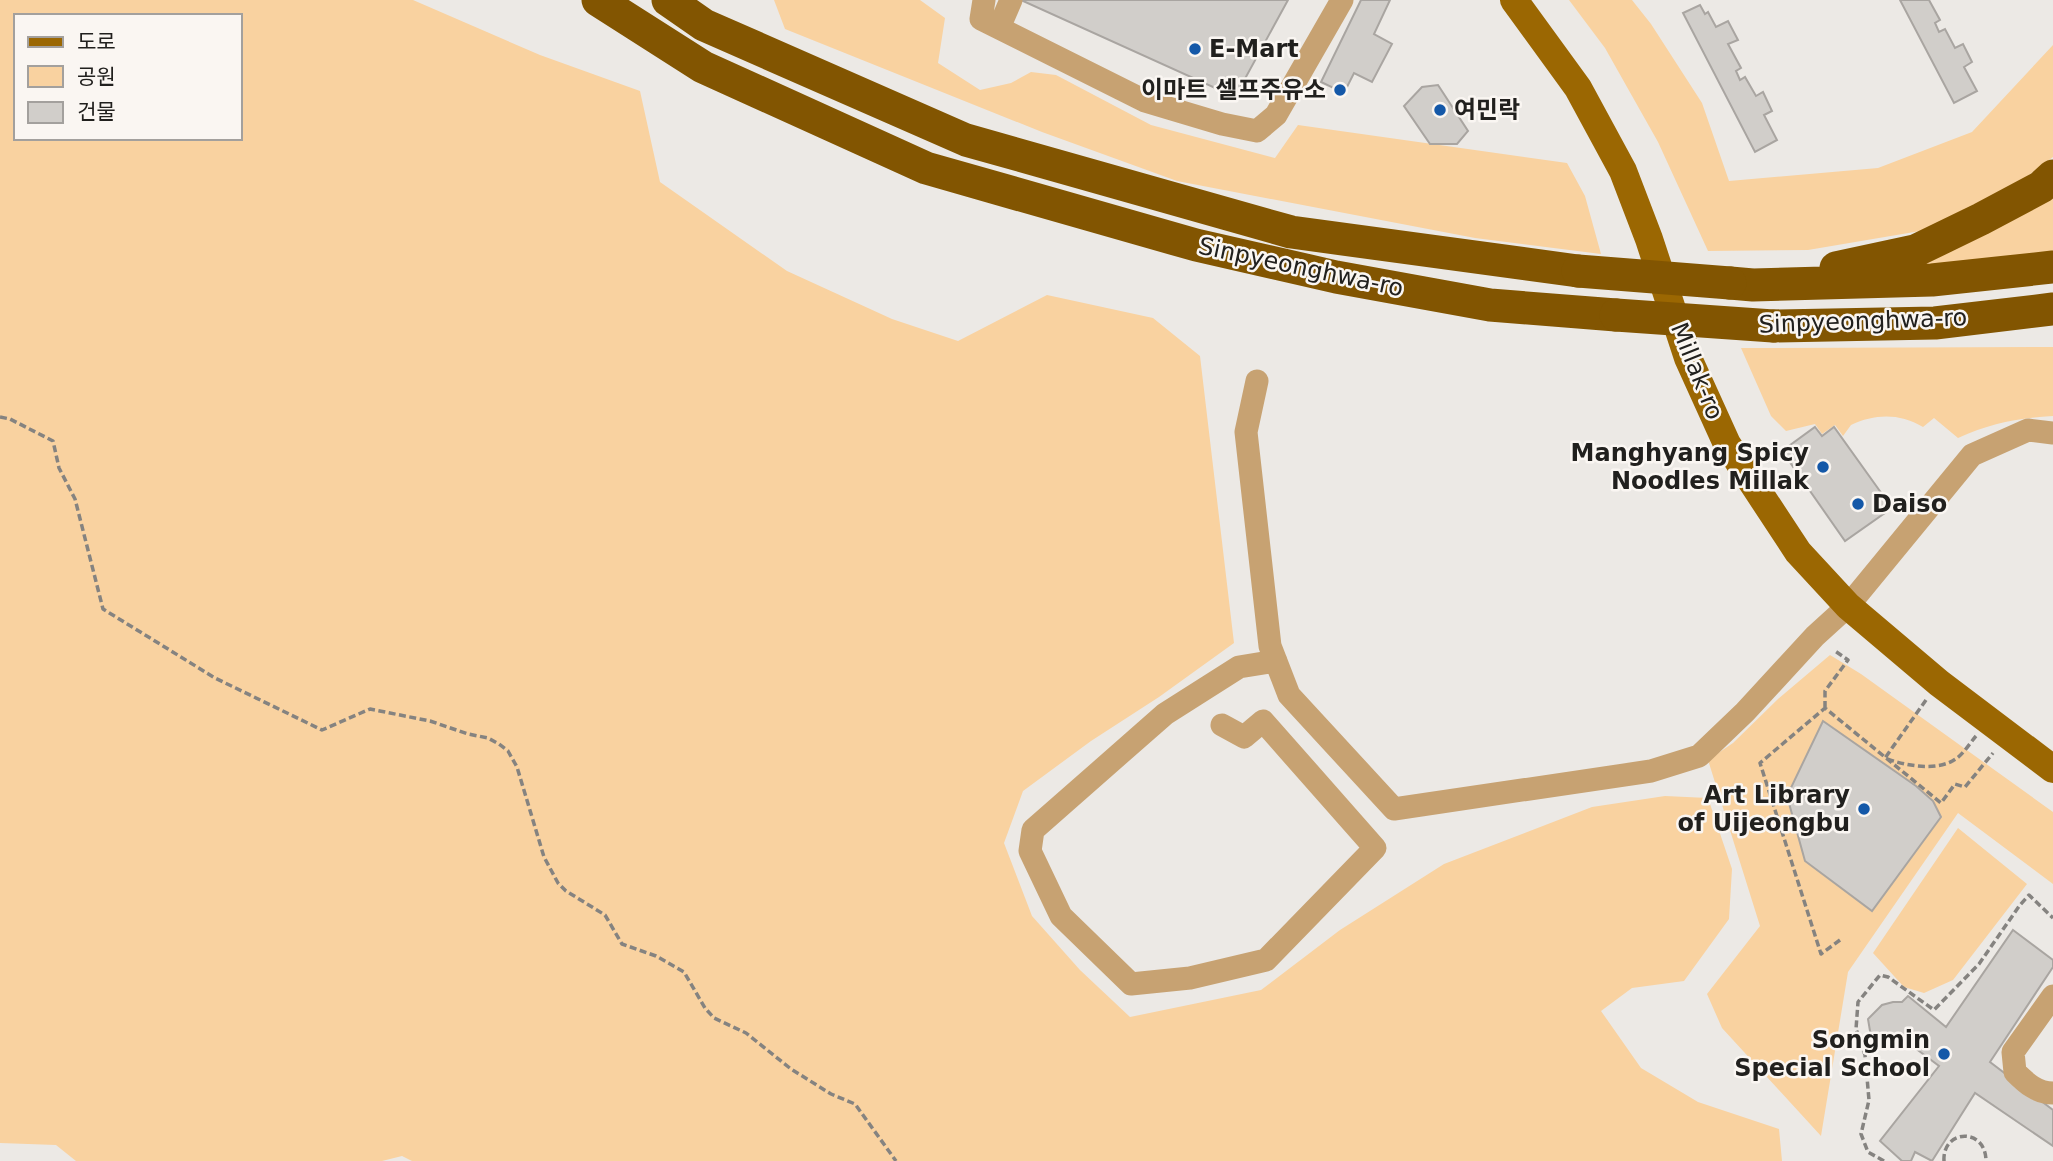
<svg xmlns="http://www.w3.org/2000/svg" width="2053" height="1161" font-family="'DejaVu Sans','Noto Sans KR',sans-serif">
<rect width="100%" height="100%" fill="#ece9e5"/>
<path fill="#f9d2a0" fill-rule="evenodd" d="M0 0H413L540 55 640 91 660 182 787 271 892 319 958 341 1047 295 1153 318 1200 356 1234 643 1159 697 1091 741 1023 791 1004 843 1032 916 1080 970 1130 1017 1261 990 1340 930 1444 864 1592 807 1665 796 1708 798 1732 869 1729 919 1684 981 1632 988 1601 1011 1641 1068 1698 1102 1779 1129 1782 1161H412L402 1156 382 1161H76L56 1145 0 1143ZM16 16H240V138H16Z
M774 0H920L945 18 938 63 980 90 1011 83 1031 72 1056 75 1151 125 1275 158 1298 125 1567 163 1585 196 1601 254 1475 238 1177 181 1042 132 785 29Z
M1569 0H1632L1651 24 1702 103 1729 181 1878 168 1972 132 2053 45V157L2002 195 1932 229 1808 250 1708 251 1658 142 1605 48Z
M2053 190V253L1903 268Z
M2053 347V416C2017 418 1991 423 1958 438L1934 418 1923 427C1899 413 1875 414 1851 425L1843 436 1835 425 1822 434 1815 424 1786 431 1771 416 1741 348Z
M1830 655 1861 674 2053 812V884L1958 813 1848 972 1821 1136 1722 1028 1707 994 1760 926 1708 760 1733 743 1778 699Z
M1958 828 2027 884 1953 980 1924 993 1904 987 1873 953Z"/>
<path fill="#d1ceca" stroke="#a9a5a1" stroke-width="2" d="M1021 0H1288L1235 97Z
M1361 0H1390L1374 34 1392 44 1372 82 1354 73 1344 93 1321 82Z
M1900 0H1929L1940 20 1935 23 1939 32 1945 29 1955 48 1963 44 1972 62 1964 67 1977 91 1954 103Z
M1700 5 1705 14 1708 12 1716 27 1728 21 1738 40 1728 44 1741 68 1736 71 1740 80 1745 77 1756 96 1763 92 1772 111 1764 115 1777 140 1755 152 1683 13Z
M1438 85 1468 131 1457 144H1430L1404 106 1422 87Z
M1815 427 1822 436 1834 427 1892 508 1845 541 1782 451Z
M1823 721 1916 786 1933 801 1941 817 1872 911 1805 861 1787 796Z
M2013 930 2053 960V967L1990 1062 2053 1110V1146L1975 1093 1932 1161 1915 1152 1911 1161H1902L1880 1141 1939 1066 1911 1045 1893 1048 1881 1044 1871 1037 1868 1019 1882 1005 1893 1002H1902L1908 996 1946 1027Z"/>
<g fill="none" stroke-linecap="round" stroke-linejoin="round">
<path stroke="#858380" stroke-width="3.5" stroke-dasharray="7 3.5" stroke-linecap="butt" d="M0 417 10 419 53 441 59 468 75 499 103 609 215 678 322 730 370 709 430 721 468 734 488 738 499 744 508 751 517 767 544 857 558 883 566 891 605 915 622 944 656 956 684 972 705 1008 714 1018 746 1033 791 1069 831 1094 855 1104 896 1161
M1926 700 1885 758C1905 766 1939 772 1957 758 1964 753 1970 743 1976 736
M1825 708V691L1848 660 1835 651
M1840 940 1821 954 1760 763 1825 708 1941 803 1955 784 1965 787 1993 753
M1884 1161 1868 1152 1861 1134 1869 1100 1865 1055 1856 1029 1858 1002 1880 975 1888 977 1934 1010 1979 964 2020 905 2029 895 2053 918
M1944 1161C1942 1129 1986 1127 1986 1161"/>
<path stroke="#c7a272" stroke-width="23" d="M984 0 981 19 1145 101 1222 124 1257 131 1276 115 1342 0
M999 28 1011 0
M1257 381 1246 432 1270 646 1289 695 1394 809 1651 771 1699 756 1745 712 1815 636 1848 606 1972 455 2028 430 2053 433
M1222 725 1244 737 1263 721 1375 848 1266 960 1190 978 1131 984 1061 916 1030 851 1033 830 1165 714 1239 667 1276 661
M2053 996 2013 1052 2015 1072C2026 1083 2037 1093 2053 1093"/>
<path stroke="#9b6702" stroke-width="28" d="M1514 0 1578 88 1623 171 1649 239 1688 358 1727 444 1798 552 1848 606 1939 683 2053 769"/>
<path stroke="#825501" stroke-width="33" d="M598 0 703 67 926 168 1196 245 1336 277 1490 305 1616 315
M668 0 704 25 966 140 1291 232 1578 271
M1836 268 1915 251 1981 219 2041 187 2053 176
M1730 283 1753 285 1932 280 2053 267
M1773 326 1935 323 2053 309"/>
<path stroke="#825501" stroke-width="33" d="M1578 271 1730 283
M1616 315 1773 326"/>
</g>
<g fill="#1458a8" stroke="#faf6f2" stroke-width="2.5">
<circle cx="1195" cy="49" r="7"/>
<circle cx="1340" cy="90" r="7"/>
<circle cx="1440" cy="110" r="7"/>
<circle cx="1823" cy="467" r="7"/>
<circle cx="1858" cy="504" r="7"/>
<circle cx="1864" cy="809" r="7"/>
<circle cx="1944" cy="1054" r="7"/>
</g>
<g text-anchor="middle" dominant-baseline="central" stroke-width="5" stroke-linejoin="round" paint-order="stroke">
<g font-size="24" font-weight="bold" fill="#21201e" stroke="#faf6f2" text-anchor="end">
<text x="1209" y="49" text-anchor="start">E-Mart</text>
<text x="1326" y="90">이마트 셀프주유소</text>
<text x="1454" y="110" text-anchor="start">여민락</text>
<text x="1809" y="453">Manghyang Spicy<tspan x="1809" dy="28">Noodles Millak</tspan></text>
<text x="1872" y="504" text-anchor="start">Daiso</text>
<text x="1850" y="795">Art Library<tspan x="1850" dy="28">of Uijeongbu</tspan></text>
<text x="1930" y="1040">Songmin<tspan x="1930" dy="28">Special School</tspan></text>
</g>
<g font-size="24" fill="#21201e" stroke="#faf6f2">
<text transform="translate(1301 267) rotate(12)">Sinpyeonghwa-ro</text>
<text transform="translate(1863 321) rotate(-2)">Sinpyeonghwa-ro</text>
<text transform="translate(1697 371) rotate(68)">Millak-ro</text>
</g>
</g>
<rect x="14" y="14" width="228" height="126" fill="#faf6f2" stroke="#a3a09d" stroke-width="2"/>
<rect x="28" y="37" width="35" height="10" fill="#9b6702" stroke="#a3a09d" stroke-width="2"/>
<text x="77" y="49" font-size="21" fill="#21201e">도로</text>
<rect x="28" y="66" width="35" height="21" fill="#f9d2a0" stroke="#a3a09d" stroke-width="2"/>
<text x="77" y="84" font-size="21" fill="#21201e">공원</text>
<rect x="28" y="102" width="35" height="21" fill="#d1ceca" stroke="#a3a09d" stroke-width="2"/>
<text x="77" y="119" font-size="21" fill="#21201e">건물</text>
</svg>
